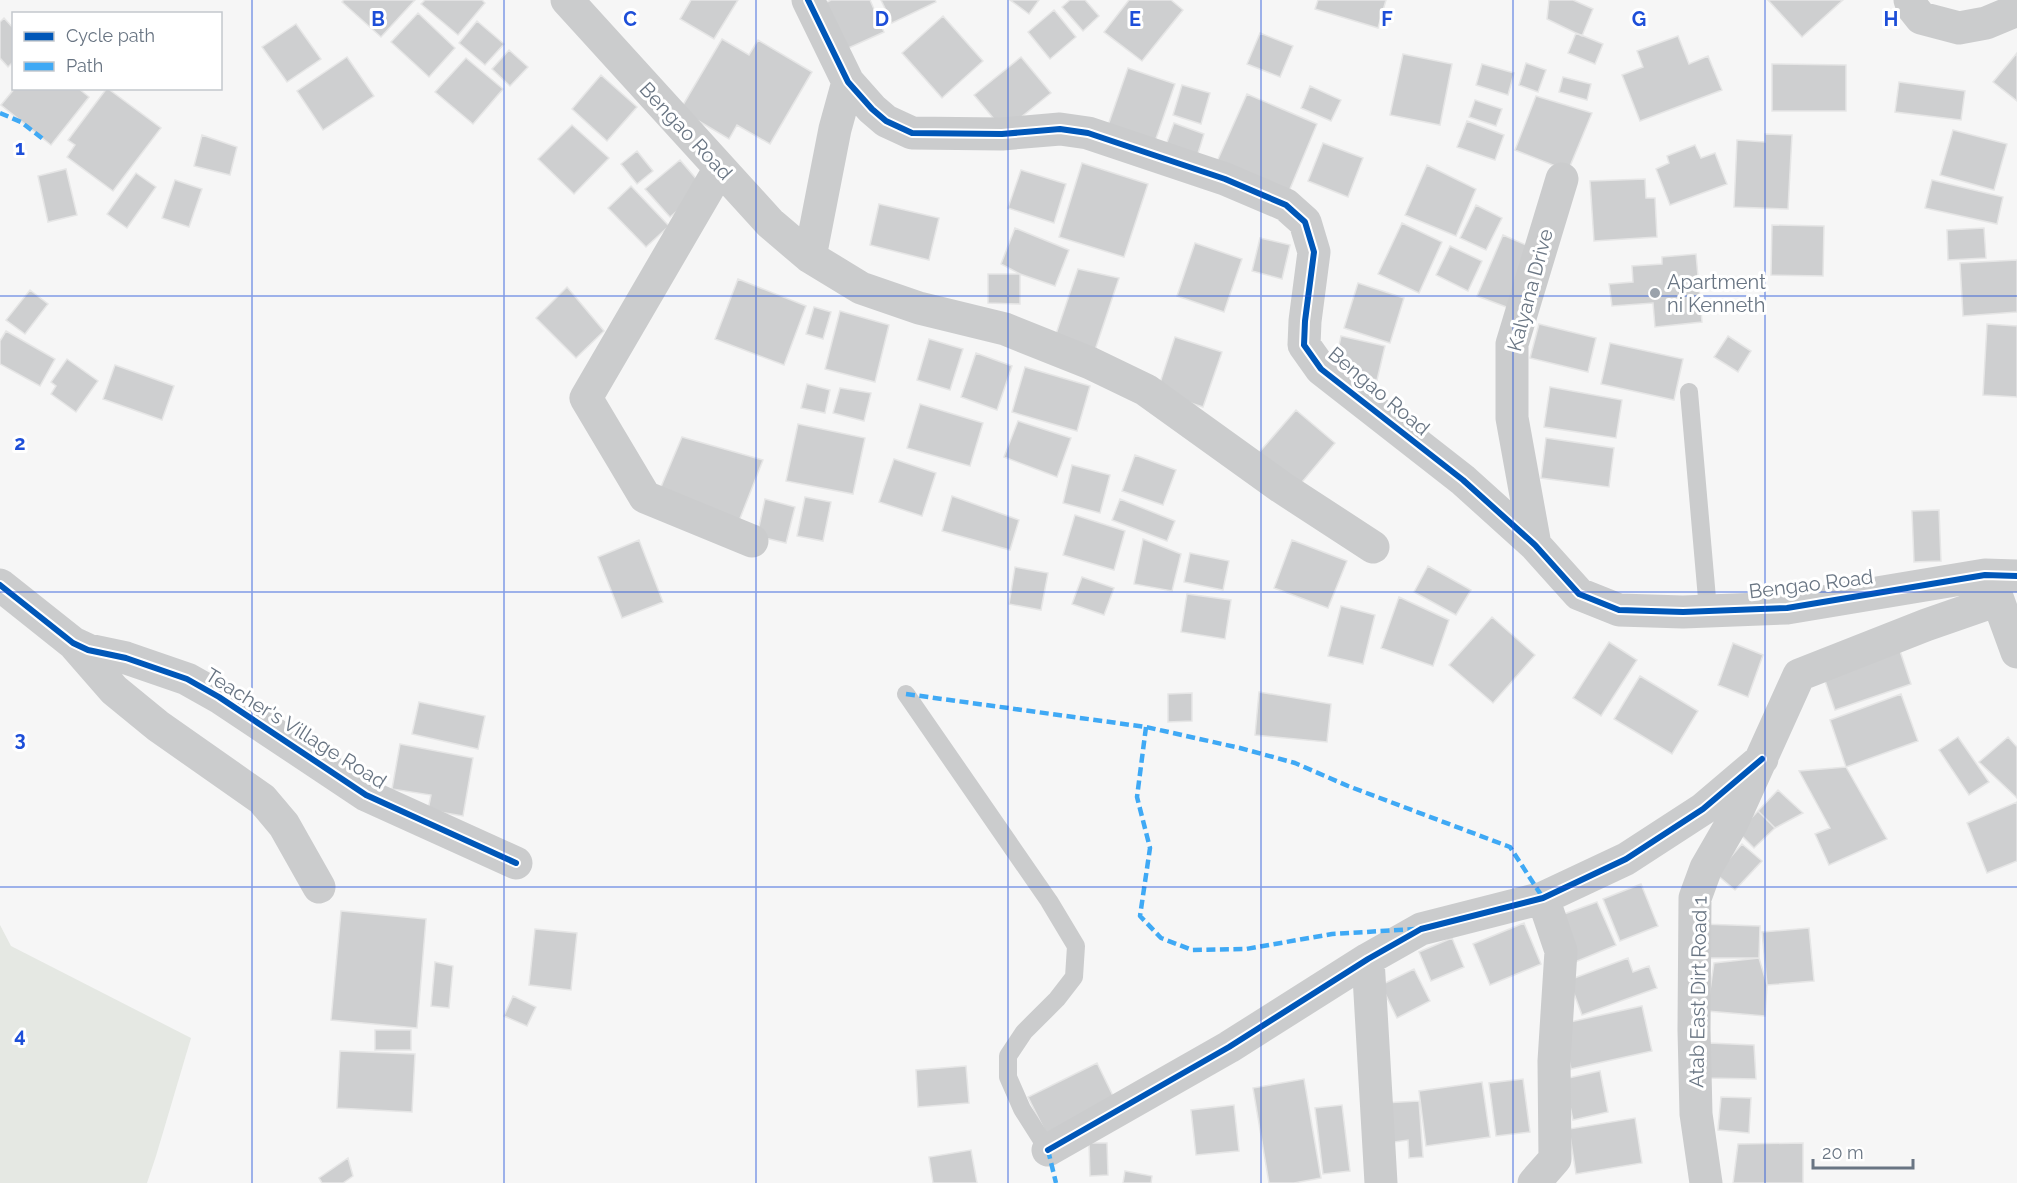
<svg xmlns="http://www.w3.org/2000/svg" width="2017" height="1183" font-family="Raleway,sans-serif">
<rect width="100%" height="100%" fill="#f6f6f6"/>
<path fill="#e5e8e3" d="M0 925 11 946 191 1038 156 1156 147 1183H0Z"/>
<path fill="#cecfd0" stroke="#e6e6e6" stroke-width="1.5" d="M344 0H415L381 37 342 2Z
M425 0H482L485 3 458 35 421 4Z
M691 0H738L714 39 680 19Z
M831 0H870L884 32 844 50 823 4Z
M881 0H935L936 2 892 23Z
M1010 0H1039L1029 14Z
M1070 0H1085L1099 16 1083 31 1062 7Z
M1129 0H1171L1183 10 1142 61 1104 32Z
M1318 0H1386L1378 28 1315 9Z
M1549 0H1573L1593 9 1582 36 1547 19Z
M1768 0H1843L1802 37Z
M1054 10 1076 37 1050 59 1028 32Z
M418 13 455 48 429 77 391 42Z
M943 16 983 61 942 98 902 53Z
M4 18 14 29V61L8 67 0 58V22Z
M477 21 504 44 485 65 459 43Z
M296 24 321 59 287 82 262 47Z
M1260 33 1293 46 1280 77 1247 64Z
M1576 33 1603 44 1595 64 1568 53Z
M1678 36 1689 64 1708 56 1722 90 1640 121 1622 75 1643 67 1637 51Z
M722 39 749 55 758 40 812 72 770 144 737 125 729 139 680 110Z
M509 50 528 67 510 86 492 69Z
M2017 53V101L1993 82Z
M1403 54 1452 64 1440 125 1390 115Z
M347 57 374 96 323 130 297 91Z
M1021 57 1051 93 1004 131 974 95Z
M466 58 503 89 473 124 435 92Z
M1526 63 1546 70 1538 92 1519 85Z
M1482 64 1514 73 1508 95 1476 85Z
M1772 64 1846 65V111H1772Z
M1128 68 1175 84 1152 150 1105 134Z
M601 75 637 107 607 141 572 109Z
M1563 77 1591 84 1587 100 1559 92Z
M1899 82 1965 91 1961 120 1895 112Z
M1182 85 1210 93 1201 124 1173 115Z
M1310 86 1341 100 1331 121 1301 108Z
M15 88H78L89 97 51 145 1 105Z
M107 88 161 128 113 191 67 157 75 145 68 140Z
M1247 94 1317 124 1287 196 1215 166Z
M1536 96 1592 113 1568 171 1515 150Z
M1475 100 1502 109 1496 126 1469 117Z
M1467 121 1504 135 1495 160 1457 147Z
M1174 123 1204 134 1194 166 1162 156Z
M572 125 609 158 574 194 538 159Z
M1953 130 2007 144 1994 190 1940 175Z
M1765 134 1792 135 1788 209 1734 207 1737 140 1765 142Z
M202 135 237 147 230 175 194 166Z
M1323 143 1363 158 1348 197 1308 181Z
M1695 145 1701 158 1715 153 1727 184 1670 205 1656 169 1669 163 1667 156Z
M637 151 653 171 637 184 621 164Z
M680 160 704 188 670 217 645 189Z
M1082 163 1148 184 1124 257 1059 237Z
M1427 165 1476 189 1456 236 1405 215Z
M66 169 77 215 48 222 38 176Z
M1021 170 1066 184 1054 223 1008 208Z
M136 173 156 187 127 228 107 214Z
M1645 179 1646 198H1655L1657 237 1594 241 1590 181Z
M175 180 202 189 189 227 162 218Z
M1932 180 2003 197 1997 224 1925 208Z
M631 186 669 226 646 247 608 208Z
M879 204 939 218 929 260 870 245Z
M1476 205 1502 218 1486 250 1460 238Z
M1402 223 1442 242 1419 293 1378 274Z
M1772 225 1824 226 1823 276 1771 275Z
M1015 228 1069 250 1055 286 1020 274 1001 264Z
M1984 228 1986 258 1948 260 1947 230Z
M1503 235 1533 248 1509 308 1477 296Z
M1260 238 1290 245 1282 279 1252 271Z
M1195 243 1242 259 1224 312 1177 296Z
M1450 246 1482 261 1468 291 1436 275Z
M1696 254 1702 322 1655 327 1653 303 1612 306 1609 284 1633 282 1632 266 1662 264V257Z
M2017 260V312L1963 316 1960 263Z
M1078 269 1119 278 1094 353 1054 340Z
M988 274H1020V304L988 303Z
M738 279 806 306 784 365 715 339Z
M1358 283 1404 298 1390 343 1344 328Z
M567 287 604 331 576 358 536 318Z
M30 290 48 304 25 334 6 320Z
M814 307 831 312 823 339 806 334Z
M840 311 889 325 875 382 825 369Z
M1539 324 1596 338 1588 372 1530 358Z
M1987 324 2017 326V397L1983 395Z
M6 331 55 359 40 386 0 364V341Z
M1341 336 1385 346 1377 380 1334 370Z
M1728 336 1751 351 1738 372 1714 357Z
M1175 337 1222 352 1203 407 1157 392Z
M929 339 963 349 950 390 917 380Z
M1610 343 1683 359 1674 400 1601 384Z
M976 353 1012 366 997 410 961 397Z
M67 359 98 381 76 412 51 394 56 386 51 382Z
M115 365 174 386 162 420 103 399Z
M1025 367 1090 386 1077 431 1012 412Z
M807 384 830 390 825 413 801 408Z
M1550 387 1622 400 1616 438 1544 427Z
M840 388 871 393 864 421 833 413Z
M920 404 983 423 970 466 907 448Z
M1296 410 1335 443 1297 488 1257 455Z
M1018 421 1071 438 1057 477 1004 457Z
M798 424 865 438 853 494 786 481Z
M682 437 763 460 737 526 658 494Z
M1546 438 1614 448 1609 487 1541 478Z
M1135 455 1176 470 1163 505 1122 491Z
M894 459 936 473 922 516 879 502Z
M1072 465 1110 475 1100 513 1063 503Z
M952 496 1019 520 1010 550 942 531Z
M805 497 831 502 823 541 797 536Z
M765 499 795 507 786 543 757 536Z
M1120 499 1175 521 1167 541 1112 520Z
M1939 510 1941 561 1914 562 1912 511Z
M1075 515 1125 531 1114 570 1063 555Z
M1143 539 1181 554 1172 591 1134 584Z
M639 540 663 602 622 618 598 557Z
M1292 540 1347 561 1328 608 1274 588Z
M1190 553 1229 561 1223 590 1184 582Z
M1428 566 1471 590 1456 615 1414 592Z
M1015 567 1048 573 1041 610 1009 604Z
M1082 577 1114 588 1104 615 1072 604Z
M1187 594 1231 600 1225 639 1181 632Z
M1399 597 1449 620 1433 666 1381 648Z
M1341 606 1375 615 1363 664 1328 656Z
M1492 617 1535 655 1493 703 1449 665Z
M1609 642 1637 660 1601 716 1573 698Z
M1733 643 1763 655 1748 697 1718 685Z
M1900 651 1911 684 1835 710 1824 678Z
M1640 676 1698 711 1672 754 1614 719Z
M1259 692 1331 704 1327 742 1255 735Z
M1192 693V721L1168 722V694Z
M1901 694 1918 741 1846 767 1830 720Z
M419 702 485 716 478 749 412 734Z
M1958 737 1989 782 1969 795 1939 750Z
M2008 737 2017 747V798L1979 762Z
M400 744 473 758 463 816 428 810 431 795 392 789Z
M1846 767 1887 839 1829 865 1815 834 1830 828 1799 771Z
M1778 790 1803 813 1775 828 1758 811Z
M2017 802V861L1987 873 1967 823Z
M1758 811 1775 828 1754 848 1738 832Z
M1742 844 1762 861 1735 890 1716 874Z
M1641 884 1658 926 1620 941 1603 899Z
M1597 902 1616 945 1575 962 1556 917Z
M341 911 426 919 417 1028 331 1020Z
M1524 923 1541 964 1490 985 1473 944Z
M1701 924 1760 926 1759 958H1700Z
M1809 928 1814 981 1767 985 1762 932Z
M535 929 577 933 571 990 529 985Z
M1452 938 1464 967 1431 981 1419 952Z
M1628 958 1633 972 1649 966 1657 988 1582 1015 1569 980Z
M1759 958 1767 985 1765 1016 1707 1011 1714 963Z
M435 962 453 966 449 1008 431 1006Z
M1414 969 1430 1001 1397 1018 1381 985Z
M513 996 536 1007 527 1026 504 1016Z
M1642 1006 1652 1051 1571 1069 1561 1024Z
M375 1030H411V1050H375Z
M1709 1043 1754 1045 1756 1079 1707 1078Z
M340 1051 415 1054 412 1112 337 1108Z
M1097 1063 1116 1102 1047 1135 1028 1097Z
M966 1066 969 1103 918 1107 916 1070Z
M1600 1071 1608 1112 1573 1120 1564 1079Z
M1304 1079 1321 1178 1294 1183H1269L1253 1088Z
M1523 1079 1530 1132 1496 1136 1489 1083Z
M1482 1082 1490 1137 1426 1146 1419 1091Z
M1721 1097 1751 1098 1749 1133 1718 1130Z
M1419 1101 1423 1157 1409 1158 1408 1140 1387 1143 1383 1103Z
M1234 1105 1239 1151 1196 1155 1191 1110Z
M1342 1105 1350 1171 1323 1174 1315 1108Z
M1635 1118 1642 1163 1576 1174 1569 1129Z
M1089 1143H1107L1108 1175 1090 1176Z
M1803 1143V1183H1733L1738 1144Z
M971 1150 977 1183H933L929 1157Z
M348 1158 353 1176 343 1183H322L319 1178Z
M1125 1171 1152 1176 1151 1183H1123Z"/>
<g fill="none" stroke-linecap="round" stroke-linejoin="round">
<path stroke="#cbcccd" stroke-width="18" d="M1689 392 1708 610
M906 694 1049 901 1076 946 1074 977 1057 999 1024 1032 1008 1056V1077L1022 1109 1048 1150"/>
<path stroke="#cbcccd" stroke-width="33" d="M567 0 770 223 810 257 861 288 919 308 1005 329 1090 363 1146 390 1281 487 1373 547
M808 0 848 82 872 109 886 121 912 133 1002 134 1060 129 1088 133 1225 179 1286 205 1305 222 1314 252 1305 321 1304 345 1321 369 1463 480 1535 545 1579 594 1619 610 1683 612 1787 608 1985 575 2017 576
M1910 0 1913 8 1921 18 1959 28 1986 23 2017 10
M720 168 586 398 645 497 752 541
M810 257 835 129 848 82
M1535 545 1512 418V344L1562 179
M1989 582 1998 600 2017 652
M0 585 73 643 88 650 126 658 187 679 219 697 366 795 516 863
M73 643 114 690 158 726 262 799 284 825 319 887
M1368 959 1381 1183
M1048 1150 1229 1047 1368 959 1421 929 1543 898 1626 859 1703 809 1762 759
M1534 1183 1555 1159 1554 1061 1561 951 1543 898
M1706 1183 1696 1114 1694 1030 1695 898 1706 868 1732 823 1799 675 1926 625 1998 600"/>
<path stroke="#3fa9f5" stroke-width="4.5" stroke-dasharray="9 4.5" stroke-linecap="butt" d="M0 113 21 122 43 139
M906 694 1146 727 1240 748 1295 763 1348 786 1510 847 1543 898
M1146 727 1137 797 1150 848 1140 916 1161 938 1192 950 1246 949 1332 934 1415 929
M1048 1150 1056 1183"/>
<defs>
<path id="cycleway" d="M808 0 848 82 872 109 886 121 912 133 1002 134 1060 129 1088 133 1225 179 1286 205 1305 222 1314 252 1305 321 1304 345 1321 369 1463 480 1535 545 1579 594 1619 610 1683 612 1787 608 1985 575 2017 576
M0 585 73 643 88 650 126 658 187 679 219 697 366 795 516 863
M1048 1150 1229 1047 1368 959 1421 929 1543 898 1626 859 1703 809 1762 759"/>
</defs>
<use href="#cycleway" stroke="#fff" stroke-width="10"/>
<use href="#cycleway" stroke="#0057b8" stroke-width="6"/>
</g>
<path fill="none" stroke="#1d4ed8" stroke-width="1.5" stroke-opacity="0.55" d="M252 0V1183M504 0V1183M756 0V1183M1008 0V1183M1261 0V1183M1513 0V1183M1765 0V1183M0 296H2017M0 592H2017M0 887H2017"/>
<circle fill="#9aa2ab" stroke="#fff" stroke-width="2" cx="1655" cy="293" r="6"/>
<g text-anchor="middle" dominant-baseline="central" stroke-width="6" stroke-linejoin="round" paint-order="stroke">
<g font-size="20" fill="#697583" stroke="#fff">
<text transform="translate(686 131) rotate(47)">Bengao Road</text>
<text transform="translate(1530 290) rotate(-75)">Kalyana Drive</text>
<text transform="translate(1379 391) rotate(40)">Bengao Road</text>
<text transform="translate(1811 584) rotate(-7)">Bengao Road</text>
<text transform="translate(296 728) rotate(32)">Teacher's Village Road</text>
<text transform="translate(1698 992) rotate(-89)">Atab East Dirt Road 1</text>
</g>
<g font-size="20" fill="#697583" stroke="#fff" text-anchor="start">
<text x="1667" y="282">Apartment<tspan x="1667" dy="23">ni Kenneth</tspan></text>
</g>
</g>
<g font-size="20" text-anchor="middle" font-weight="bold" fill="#1d4ed8" stroke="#fff" stroke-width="6" stroke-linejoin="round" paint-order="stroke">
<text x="378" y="26">B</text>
<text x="630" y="26">C</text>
<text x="882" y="26">D</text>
<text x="1135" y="26">E</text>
<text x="1387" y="26">F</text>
<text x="1639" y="26">G</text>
<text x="1891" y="26">H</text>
<text x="20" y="155">1</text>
<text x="20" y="450">2</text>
<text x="20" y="746">3</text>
<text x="20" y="1042">4</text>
</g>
<rect x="12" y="12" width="210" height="78" fill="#ffffff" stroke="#c3c8cd" stroke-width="1.5"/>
<rect x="24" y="32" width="30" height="9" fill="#0057b8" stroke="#c3c8cd" stroke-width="1.5"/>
<text x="66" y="42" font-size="18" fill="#697583">Cycle path</text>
<rect x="24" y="62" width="30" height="9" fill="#3fa9f5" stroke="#c3c8cd" stroke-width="1.5"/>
<text x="66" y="72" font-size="18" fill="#697583">Path</text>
<path d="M1813 1159v9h100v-9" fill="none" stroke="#697583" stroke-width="3"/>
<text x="1822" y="1159" font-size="18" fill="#697583" stroke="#ffffff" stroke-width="4.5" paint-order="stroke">20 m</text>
</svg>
